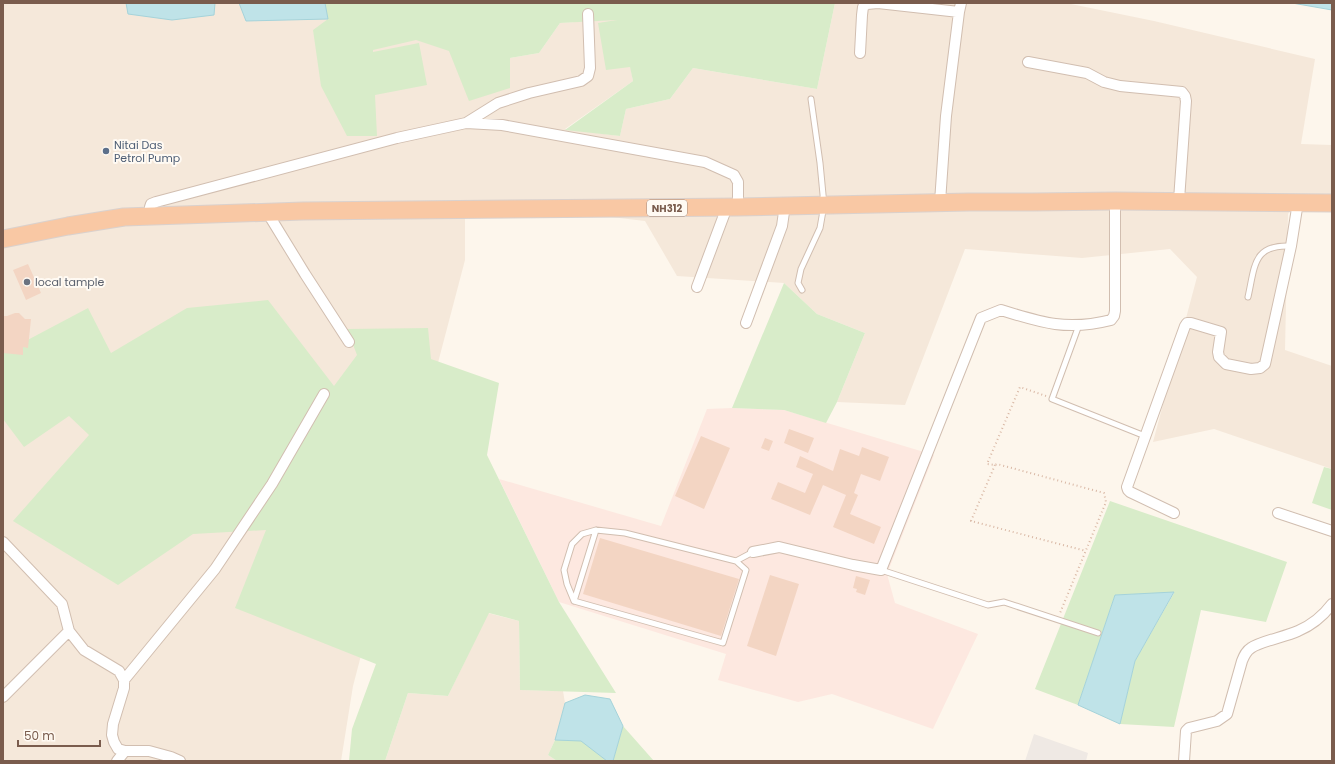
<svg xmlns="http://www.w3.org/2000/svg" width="1335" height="764" font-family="Poppins,sans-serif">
<rect width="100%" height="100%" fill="#fdf6ec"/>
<path fill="#f5e8da" d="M3 3H467L510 58 539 53 560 23 622 19 633 81 565 129 620 136 626 109 670 99 693 68 817 89 835 3H1066L1154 21 1315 59 1301 144 1332 145V195H1298L1288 214 1285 350 1332 366V469L1214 429 1153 442 1197 277 1170 249 1082 258 965 249 905 405 837 402 865 333 817 314 784 283 677 276 645 221 465 200V260L353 686 341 761H3Z
M488 613 519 621 520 690 563 691 565 703 555 740 548 755 557 761H385L408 693 448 696Z"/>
<path fill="#fde8e0" d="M732 408 784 410 934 455 887 574 895 603 978 634 933 729 832 694 798 702 718 680 726 654 559 602 499 479 661 526 707 409Z"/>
<path fill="#efe9e4" d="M1034 734 1088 753 1086 761H1025Z"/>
<path fill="#d8ecc9" d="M325 3H835L817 89 693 68 670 99 626 109 620 136 565 130 633 81 630 67 606 70 598 23 617 20 560 23 539 53 510 58V88L469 101 449 51 416 40 373 50V52L419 43 427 85 375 95 377 136H347L321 86 313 30 328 19Z
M784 283 817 314 865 333 837 402 826 423 784 410 732 408Z
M268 300 334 386 357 355 347 329 428 328 431 359 499 383 487 455 559 602 616 693 520 690 519 621 489 613 448 696 408 693 385 761H349L352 729 376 664 235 608 266 530 193 534 118 585 13 521 89 435 69 416 24 447 3 419V353L88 308 111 353 187 308Z
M1324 467 1332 469V510L1312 503Z
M1110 501 1287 562 1266 622 1201 610 1174 727 1120 724 1135 661 1174 593 1115 595 1078 705 1035 689Z
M623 726 654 761H613Z
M555 740H581L607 761H557L548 755Z"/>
<path fill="#bfe3e8" stroke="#a5d3da" d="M126 3H215L214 15 172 20 128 14Z
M239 3H325L328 19 246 21Z
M1292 3H1332V10Z
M1174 592 1135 661 1120 724 1078 705 1115 595Z
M585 695 610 699 623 726 613 761H607L581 741 555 740 565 703Z"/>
<path fill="#f3d5c3" d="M28 264 41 293 26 300 13 270Z
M15 313H19L25 319H31L28 348 23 347V355L3 353V316H7Z
M789 429 814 438 808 453 784 443Z
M701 436 730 448 704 509 675 496Z
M765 438 773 441 769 451 761 448Z
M862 447 889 457 880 481 861 474 854 493 858 495 850 514 881 527 874 544 833 527 846 495 823 485 810 515 771 499 778 482 805 493 813 474 796 467 800 456 833 471 840 449 859 456Z
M600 538 739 579 721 636 583 594Z
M770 575 799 584 776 656 747 646Z
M856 576 870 580 865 595 856 592 857 589 853 588Z"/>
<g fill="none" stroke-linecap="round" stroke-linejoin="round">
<defs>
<path id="service" d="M802 290 798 283 801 269 820 228 824 205 820 163 811 99
M1248 297C1255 266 1253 244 1291 246
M1079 325 1052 399 1145 436
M736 561 746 570 723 643 574 601 596 530 625 533 736 561 753 552
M881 570 988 605 1004 602 1098 633
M574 601 567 584 564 570 572 544 582 534 596 530"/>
<path id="minor" d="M860 53 862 15 863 7 867 4 878 3 959 12
M1028 62 1087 73 1104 82 1120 86 1182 92 1185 96 1186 101 1179 200
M466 123 498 103 529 93 581 81 588 76 590 68 588 14
M940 202 946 116 959 12 961 3
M267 212 305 274 349 342
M150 216V207L151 204 156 202 397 138 466 123 502 125 705 162 734 175 738 182V207
M697 287 727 207
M746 323 782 226 785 205
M1174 513 1130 492 1128 490 1127 487 1185 326 1187 323H1191L1221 332 1218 352 1219 357 1226 364 1251 369 1260 368 1265 364 1291 246 1298 202
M1278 513 1332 531
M3 542 62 604 69 631 84 650 119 671 124 680V688L113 724 112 735 114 742 118 749 125 751H149L171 757 180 761
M753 552 779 547 853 565 881 570 981 318 1001 310C1042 323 1068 331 1111 320L1114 316 1115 311V201
M124 680 215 569 272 484 324 394
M3 697 69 631
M117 761 125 751
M1184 761 1186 731 1189 728 1217 721 1227 714 1242 661C1244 656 1246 651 1251 648 1261 641 1285 637 1298 631 1312 625 1323 616 1332 604"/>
<path id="trunk" d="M3 239 68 226 124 217 303 211 738 207 969 202H1033L1115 201 1332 203"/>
</defs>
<use href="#service" stroke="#d1beb0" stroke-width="7"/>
<use href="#minor" stroke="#d1beb0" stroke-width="12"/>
<use href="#trunk" stroke="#dad1cd" stroke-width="19"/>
<path stroke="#d9b8a5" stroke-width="2" stroke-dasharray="1 3" stroke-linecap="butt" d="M1046 396 1020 387 987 464 995 465 997 464 1104 493 1106 502 1060 613
M995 465 971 521 1086 551"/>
<use href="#service" stroke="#fff" stroke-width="5"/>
<use href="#minor" stroke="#fff" stroke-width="10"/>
<use href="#trunk" stroke="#f9c8a4" stroke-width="17"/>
</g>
<circle fill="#5c6f8a" stroke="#fffaf3" stroke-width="1.5" cx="106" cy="151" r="4"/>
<circle fill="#6b7280" stroke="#fffaf3" stroke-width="1.5" cx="27" cy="282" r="4"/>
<g text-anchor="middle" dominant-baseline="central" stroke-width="4" stroke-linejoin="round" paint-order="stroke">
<rect fill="#fffaf3" stroke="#a28b7f" stroke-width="1" x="647" y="200" width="40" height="16" rx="3"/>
<g font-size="10" font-weight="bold" fill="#7a5c4d">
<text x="667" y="208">NH312</text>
</g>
<g font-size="11" fill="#4e5e75" stroke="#fffaf3" text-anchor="start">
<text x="114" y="145">Nitai Das<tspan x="114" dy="13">Petrol Pump</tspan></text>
</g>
<g font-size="11" fill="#5b616d" stroke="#fffaf3" text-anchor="start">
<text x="35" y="282">local tample</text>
</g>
</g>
<rect width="1335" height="764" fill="none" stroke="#7a5c4d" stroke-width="8"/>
<path d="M18 740v6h82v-6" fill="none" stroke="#7a5c4d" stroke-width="2"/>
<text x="24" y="740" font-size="12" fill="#7a5c4d" stroke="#fffaf3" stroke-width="3" paint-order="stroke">50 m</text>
</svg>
